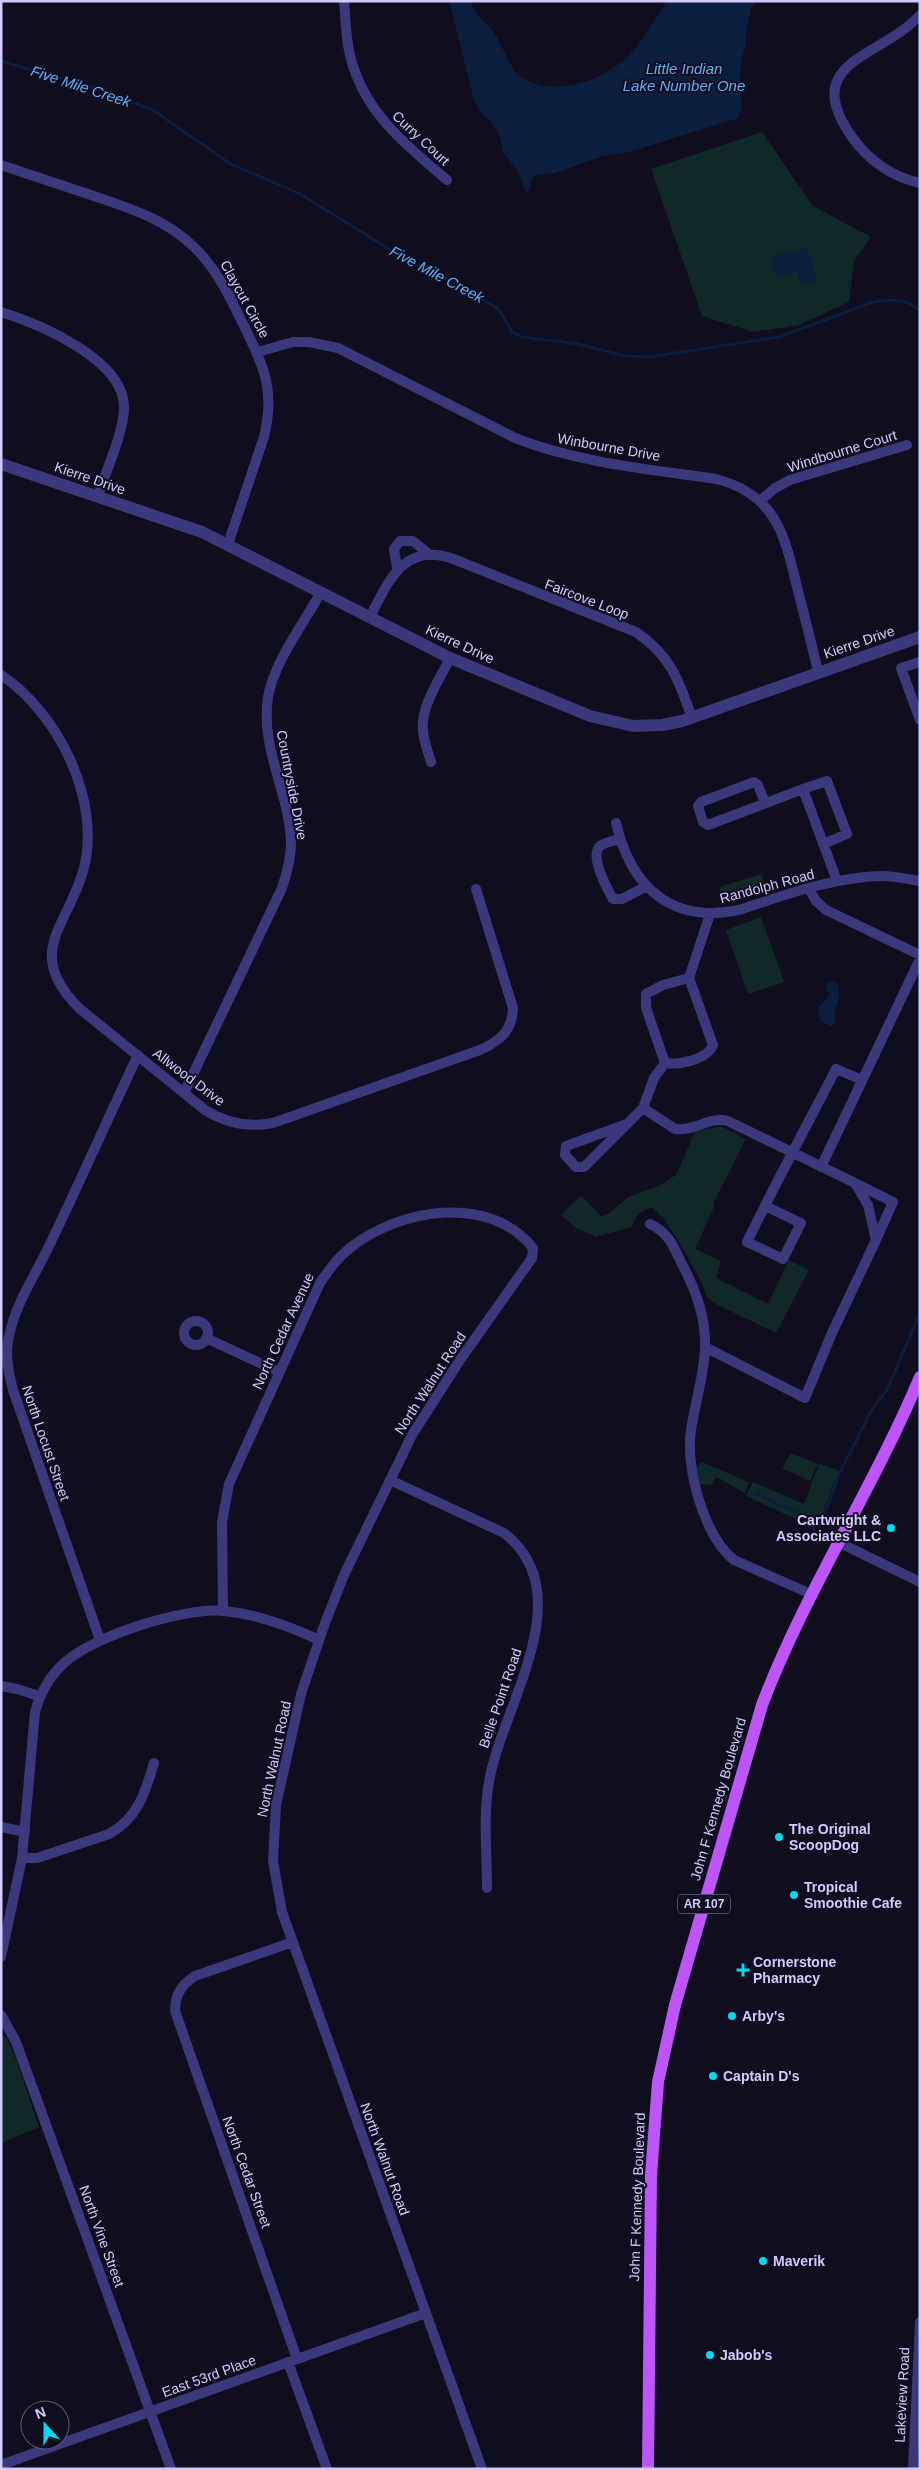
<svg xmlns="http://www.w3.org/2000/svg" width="921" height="2470" font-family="Helvetica,sans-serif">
<rect width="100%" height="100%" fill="#100d1e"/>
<path fill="#102827" d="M762 132 813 206 871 237 854 261 849 302 799 325 753 332 702 316 651 169Z
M761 874 766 887 723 901 719 887Z
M761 917 784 982 748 994 726 930Z
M721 1126 746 1139 714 1201V1207L695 1249 721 1261 716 1278 768 1304 789 1260 809 1270 776 1333 718 1305 706 1297C704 1282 695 1271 688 1258 677 1239 669 1222 652 1207L639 1213 631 1227 596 1237 576 1228 561 1215 581 1195 601 1216 608 1214 628 1197 659 1186 676 1175 695 1132Z
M791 1453 818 1464 810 1481 782 1468Z
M702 1462 749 1482 745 1493 716 1477 711 1485 700 1484 696 1469Z
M819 1464 839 1470 819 1522 801 1513 798 1520 746 1496 753 1482 804 1504Z
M1 2036 6 2037 16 2059 39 2127 1 2143Z"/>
<path fill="#0c1e3e" d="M449 1H471C474 18 489 23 497 37 500 43 512 69 516 73 545 100 598 83 624 60 642 45 654 20 667 1H758L751 8 745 37 746 45 741 61 740 83 742 105 739 118 629 152 603 156 556 173 536 175 533 177 528 192 525 191 518 171 503 152 499 134 490 120 483 115 474 100Z
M807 248 817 280 802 285 797 271 778 278 772 257Z
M832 980 838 985V994L840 997 835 1009 836 1021 831 1027 821 1021C814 1002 823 1007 829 995L826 985Z"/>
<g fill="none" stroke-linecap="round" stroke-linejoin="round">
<path stroke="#0c1e3e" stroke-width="3" d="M1 61 99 89 153 110 229 163 300 194 415 265 453 281 467 293 489 303 499 310 512 332 522 337 578 344 625 356 650 357 779 337 873 302 891 300 906 302 920 310
M757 1494 808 1518 817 1537
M817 1535 839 1474 871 1411 887 1390 920 1313"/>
<path stroke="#3b387c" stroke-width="10" d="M344 1C346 23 346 45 353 66 369 117 409 147 447 180
M920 15C881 58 798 61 852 137 868 160 892 177 920 183
M1 165C31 175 61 185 91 195 129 208 166 219 195 248 218 270 231 300 245 328 265 368 275 392 264 437L228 544
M1 312C40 324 125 360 124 408 124 432 105 473 98 496
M258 352 293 342H309L338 348 515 438C579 463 648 469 716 479 777 494 785 537 798 591 805 618 812 645 818 672
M760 501 775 488 790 480 907 445
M397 568 394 549 400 541H413L430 555
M370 617C388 582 403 543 451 558L636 632C670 655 679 680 692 718
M920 662 901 668 920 720
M1 675C58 713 101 799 84 868 69 926 22 952 80 1009L205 1110C226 1123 248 1128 273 1123L480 1050C500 1041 512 1031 513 1008L476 889
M431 762C428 752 424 742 423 731 420 707 440 679 450 658
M803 789 827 781 847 834 823 844
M765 803 758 785 754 782 701 802 698 806 703 822 708 825 803 789 837 881
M616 823C631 887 671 924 739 910 785 895 833 877 882 876 894 876 907 879 920 881
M619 839C614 841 605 842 600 846 589 855 607 889 613 899H622L645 887
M809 889 816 901 826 910 920 955
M665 1063 646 1008V994L663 985 689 978
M184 1093 282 888C287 873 291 859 291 843 290 794 260 749 268 697 274 662 304 623 321 592
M627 1124 566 1146 565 1155 576 1167H584L643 1108
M821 1167 920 959
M855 1183 893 1202 876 1240
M765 1206 801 1223 783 1259 747 1242C775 1184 806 1127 836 1069L862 1080
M650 1224C668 1232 674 1247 682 1264 696 1291 706 1317 705 1348 704 1376 695 1403 691 1430 685 1467 704 1536 734 1560L813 1595
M184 1333a12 12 0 1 1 24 0a12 12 0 1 1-24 0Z
M206 1338 279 1372
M705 1347 805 1398 832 1333 876 1240 868 1205 855 1183 728 1121C709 1116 694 1132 675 1129L643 1108 654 1078 665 1063C679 1065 707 1060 713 1045L689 978 710 914
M390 1480 504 1533C583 1594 501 1708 489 1782 483 1816 487 1853 487 1888
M840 1543 920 1582
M223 1611 222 1522 229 1484 320 1283C329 1270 337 1258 350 1248 398 1209 489 1193 533 1248L532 1258 460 1360 412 1435 344 1575 325 1623 301 1694 276 1805 273 1861 282 1912 482 2469
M100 1640 13 1390C9 1375 5 1358 8 1342 13 1307 35 1276 50 1244 80 1182 108 1118 138 1055
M1 1686 17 1689 39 1696
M1 1827 25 1832
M22 1858H37L109 1834C138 1818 145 1793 154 1763
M293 1942 195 1976C181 1985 175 1995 175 2011L297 2359
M1 1957 22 1858 35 1712C40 1694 50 1676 64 1663 93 1636 184 1607 224 1611 257 1614 289 1626 319 1640
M1 2015 16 2042 171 2469
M288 2362 327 2469
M1 2465 426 2313
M913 2469 920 2322"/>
<path stroke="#3b387c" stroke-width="12" d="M1 464 202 532 450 658 590 716 633 726 662 725 682 721 920 637"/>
<path stroke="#bd55fb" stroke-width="12" d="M648 2469 651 2175 658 2082 675 2005 762 1705C805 1592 873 1489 920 1377"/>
</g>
<g fill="#05d8ef" stroke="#100d1e" stroke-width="2">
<circle cx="891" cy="1528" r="5"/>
<circle cx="779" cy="1837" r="5"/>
<circle cx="794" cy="1895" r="5"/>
<path d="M740.5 1962.5h5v5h5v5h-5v5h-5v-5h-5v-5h5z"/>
<circle cx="732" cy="2016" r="5"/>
<circle cx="713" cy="2076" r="5"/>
<circle cx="763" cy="2261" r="5"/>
<circle cx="710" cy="2355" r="5"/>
</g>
<g text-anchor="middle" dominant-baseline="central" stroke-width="4" stroke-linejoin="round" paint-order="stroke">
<rect fill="#100d1e" stroke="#9792bb" stroke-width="1" x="678" y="1894.5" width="52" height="19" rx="4"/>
<g font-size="12" font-weight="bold" fill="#d1cbfe">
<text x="704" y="1904">AR 107</text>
</g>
<g font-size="14" fill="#d1cbfe" stroke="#100d1e">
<text transform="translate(421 138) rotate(43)">Curry Court</text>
<text transform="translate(245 299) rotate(61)">Claycut Circle</text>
<text transform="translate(609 447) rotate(10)">Winbourne Drive</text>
<text transform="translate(842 451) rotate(-17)">Windbourne Court</text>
<text transform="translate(90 478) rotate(19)">Kierre Drive</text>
<text transform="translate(587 599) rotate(21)">Faircove Loop</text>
<text transform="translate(859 642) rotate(-19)">Kierre Drive</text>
<text transform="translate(460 644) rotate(25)">Kierre Drive</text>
<text transform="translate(292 785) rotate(79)">Countryside Drive</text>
<text transform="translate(767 886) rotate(-15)">Randolph Road</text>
<text transform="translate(189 1077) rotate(37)">Allwood Drive</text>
<text transform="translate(283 1331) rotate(-65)">North Cedar Avenue</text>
<text transform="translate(430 1383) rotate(-57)">North Walnut Road</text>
<text transform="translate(46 1443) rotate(71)">North Locust Street</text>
<text transform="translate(500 1698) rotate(-71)">Belle Point Road</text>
<text transform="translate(274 1759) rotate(-78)">North Walnut Road</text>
<text transform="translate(718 1799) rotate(-74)">John F Kennedy Boulevard</text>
<text transform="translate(385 2159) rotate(70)">North Walnut Road</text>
<text transform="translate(247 2172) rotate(70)">North Cedar Street</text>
<text transform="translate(637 2197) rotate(-88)">John F Kennedy Boulevard</text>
<text transform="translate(102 2236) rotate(70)">North Vine Street</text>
<text transform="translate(209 2376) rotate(-20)">East 53rd Place</text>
<text transform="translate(902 2395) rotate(-87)">Lakeview Road</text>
</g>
<g font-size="14" font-weight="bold" fill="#d1cbfe" stroke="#100d1e" text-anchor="start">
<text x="881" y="1520" text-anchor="end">Cartwright &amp;<tspan x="881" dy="16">Associates LLC</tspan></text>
<text x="789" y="1829">The Original<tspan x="789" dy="16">ScoopDog</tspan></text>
<text x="804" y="1887">Tropical<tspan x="804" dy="16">Smoothie Cafe</tspan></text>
<text x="753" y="1962">Cornerstone<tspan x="753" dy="16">Pharmacy</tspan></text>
<text x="742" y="2016">Arby's</text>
<text x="723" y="2076">Captain D's</text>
<text x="773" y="2261">Maverik</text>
<text x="720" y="2355">Jabob's</text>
</g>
<g font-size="15" font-style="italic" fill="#5cb1fb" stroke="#100d1e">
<text x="684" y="68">Little Indian<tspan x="684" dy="17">Lake Number One</tspan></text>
<text transform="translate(81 86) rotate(18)">Five Mile Creek</text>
<text transform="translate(437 274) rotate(28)">Five Mile Creek</text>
</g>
</g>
<rect width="921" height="2470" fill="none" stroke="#d1cbfe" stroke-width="5"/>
<g transform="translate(45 2425) rotate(339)"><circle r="24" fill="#100d1e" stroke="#5d5978"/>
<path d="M0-4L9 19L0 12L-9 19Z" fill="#05d8ef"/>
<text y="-8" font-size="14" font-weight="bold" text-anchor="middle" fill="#d1cbfe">N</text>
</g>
</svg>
